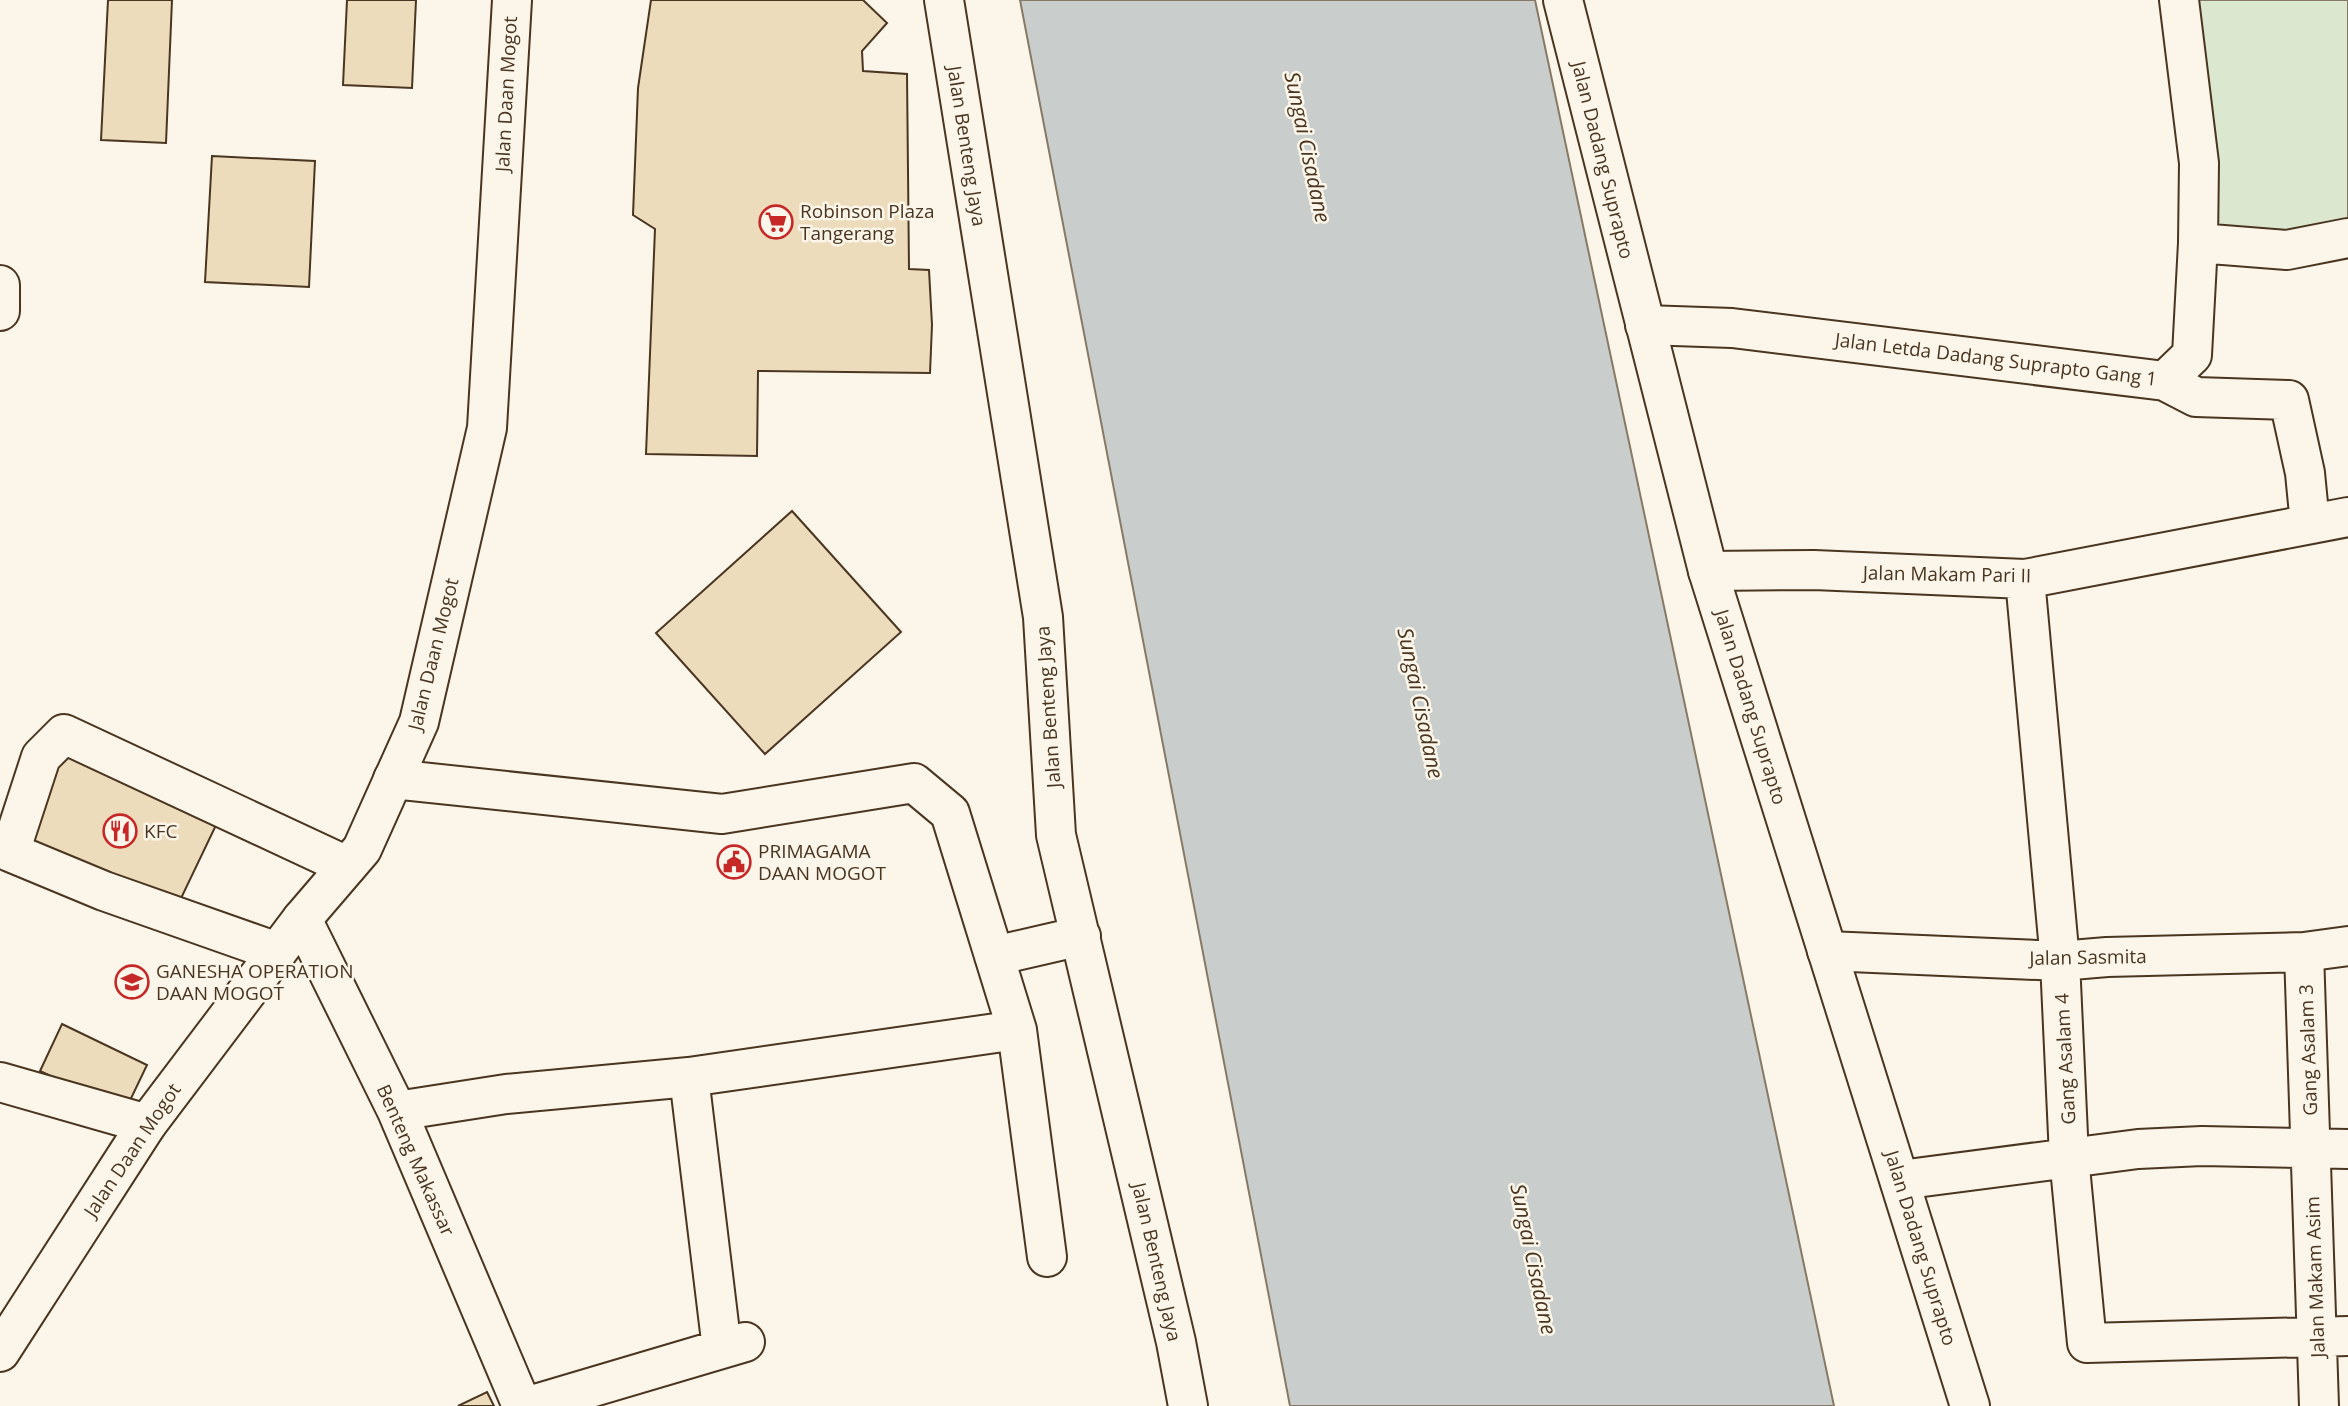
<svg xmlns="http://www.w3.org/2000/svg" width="2348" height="1406" font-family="'Open Sans',sans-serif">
<rect width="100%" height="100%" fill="#fbf6e9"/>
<path fill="#dce7d0" stroke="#887966" stroke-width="2" d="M2197 0H2348V223L2287 247 2218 227Z"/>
<path fill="#c9cecd" stroke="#887966" stroke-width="2" d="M1020 0H1535L1834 1406H1290Z"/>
<path fill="#ecdcbc" stroke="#4a3520" stroke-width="2" d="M108 0H172L166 143 101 140Z
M347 0H416L412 88 343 85Z
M651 0H863L887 23 862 51 863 71 907 74 909 269 929 270 932 325 930 373 758 371 757 456 646 454 655 229 633 215 638 88Z
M212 156 315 161 309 287 205 282Z
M792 511 901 632 765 754 656 633Z
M66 749 218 821 174 913 21 840Z
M62 1024 147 1065 125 1111 40 1071Z
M487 1392 494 1406H458Z"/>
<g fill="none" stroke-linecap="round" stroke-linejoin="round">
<defs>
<path id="minor" d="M944 0 1043 617 1056 835 1176 1342 1188 1406
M2198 243 2287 250 2348 238
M0 285V311
M1645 325 1732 328 2165 381 2192 355 2198 243 2199 163 2179 0
M2165 381 2196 397 2289 400 2305 473 2310 524
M1708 571 1814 570 2025 579 2348 517
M2025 579 2060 961 2069 1157 2087 1343 2348 1336
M393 779 722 814 914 783 950 813 1017 1030 1047 1257
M302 919 397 1111 522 1406
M1827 951 2060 961 2107 957 2304 952 2348 946
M277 952 104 891 10 852 41 757 64 734 347 866
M2304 952 2319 1406
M994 956 1081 936
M689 1077 722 1349
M0 1082 147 1124
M397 1111 506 1094 689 1077 1017 1030
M1900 1180 2138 1149 2202 1146 2348 1149
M529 1406 745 1342"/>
<path id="major" d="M1563 0 1708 571 1970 1406"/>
<path id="highway" d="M0 1352 147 1124 302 919 362 849 419 722 487 428 512 0"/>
</defs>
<use href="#minor" stroke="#4a3520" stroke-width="42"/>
<use href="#major" stroke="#4a3520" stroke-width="42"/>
<use href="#highway" stroke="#4a3520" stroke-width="42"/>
<use href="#minor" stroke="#fbf6e9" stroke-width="38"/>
<use href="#major" stroke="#fbf6e9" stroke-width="38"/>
<use href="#highway" stroke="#fbf6e9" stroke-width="38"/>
</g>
<defs>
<symbol id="supermarket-ring" viewBox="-11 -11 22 22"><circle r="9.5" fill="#fbf6e9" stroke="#c62828" stroke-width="1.5"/><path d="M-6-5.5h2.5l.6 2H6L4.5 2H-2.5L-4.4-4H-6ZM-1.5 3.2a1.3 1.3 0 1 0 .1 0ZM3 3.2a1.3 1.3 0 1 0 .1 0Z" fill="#c62828"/></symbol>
<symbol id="restaurant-ring" viewBox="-11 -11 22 22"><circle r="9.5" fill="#fbf6e9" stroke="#c62828" stroke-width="1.5"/><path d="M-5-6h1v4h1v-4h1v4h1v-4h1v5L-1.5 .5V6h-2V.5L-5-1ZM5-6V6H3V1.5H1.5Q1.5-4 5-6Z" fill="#c62828"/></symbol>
<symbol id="civic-ring" viewBox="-11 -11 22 22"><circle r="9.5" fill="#fbf6e9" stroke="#c62828" stroke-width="1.5"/><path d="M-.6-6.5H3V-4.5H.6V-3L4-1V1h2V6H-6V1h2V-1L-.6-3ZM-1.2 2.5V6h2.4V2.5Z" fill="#c62828"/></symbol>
<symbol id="school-ring" viewBox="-11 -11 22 22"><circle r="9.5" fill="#fbf6e9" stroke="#c62828" stroke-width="1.5"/><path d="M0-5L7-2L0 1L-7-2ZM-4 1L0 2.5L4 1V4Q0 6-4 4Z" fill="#c62828"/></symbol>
</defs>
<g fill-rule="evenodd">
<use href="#supermarket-ring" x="757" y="203" width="38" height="38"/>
<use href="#restaurant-ring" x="101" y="812" width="38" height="38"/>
<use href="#civic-ring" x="715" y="843" width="38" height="38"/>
<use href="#school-ring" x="113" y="963" width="38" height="38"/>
</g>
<g text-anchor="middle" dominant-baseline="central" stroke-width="5" stroke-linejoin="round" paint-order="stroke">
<g font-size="19" fill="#4a3520" stroke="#fbf6e9">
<text transform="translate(506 94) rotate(-87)">Jalan Daan Mogot</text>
<text transform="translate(967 146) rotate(81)">Jalan Benteng Jaya</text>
<text transform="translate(1603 160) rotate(76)">Jalan Dadang Suprapto</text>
<text transform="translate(1996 359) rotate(7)">Jalan Letda Dadang Suprapto Gang 1</text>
<text transform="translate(1947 574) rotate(1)">Jalan Makam Pari II</text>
<text transform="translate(433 654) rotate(-76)">Jalan Daan Mogot</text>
<text transform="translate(1048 707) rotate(-94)">Jalan Benteng Jaya</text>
<text transform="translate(1751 707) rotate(73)">Jalan Dadang Suprapto</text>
<text transform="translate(2088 957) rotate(-1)">Jalan Sasmita</text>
<text transform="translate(2308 1050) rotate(-92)">Gang Asalam 3</text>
<text transform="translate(2065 1059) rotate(-93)">Gang Asalam 4</text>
<text transform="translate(132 1150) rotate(-56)">Jalan Daan Mogot</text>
<text transform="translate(416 1160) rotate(66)">Benteng Makassar</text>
<text transform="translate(1921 1248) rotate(73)">Jalan Dadang Suprapto</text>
<text transform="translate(1157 1262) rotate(77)">Jalan Benteng Jaya</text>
<text transform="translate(2315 1277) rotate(-92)">Jalan Makam Asim</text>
</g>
<g font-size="19" fill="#4a3520" stroke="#fbf6e9" text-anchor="start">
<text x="800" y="211">Robinson Plaza<tspan x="800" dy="22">Tangerang</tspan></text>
<text x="144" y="831">KFC</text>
<text x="758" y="851">PRIMAGAMA<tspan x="758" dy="22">DAAN MOGOT</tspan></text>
<text x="156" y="971">GANESHA OPERATION<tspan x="156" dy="22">DAAN MOGOT</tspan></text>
</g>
<g font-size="21" font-style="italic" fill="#4a3520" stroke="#fbf6e9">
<text transform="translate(1308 147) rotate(78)">Sungai Cisadane</text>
<text transform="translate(1421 703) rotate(78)">Sungai Cisadane</text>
<text transform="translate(1534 1259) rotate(78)">Sungai Cisadane</text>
</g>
</g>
</svg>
